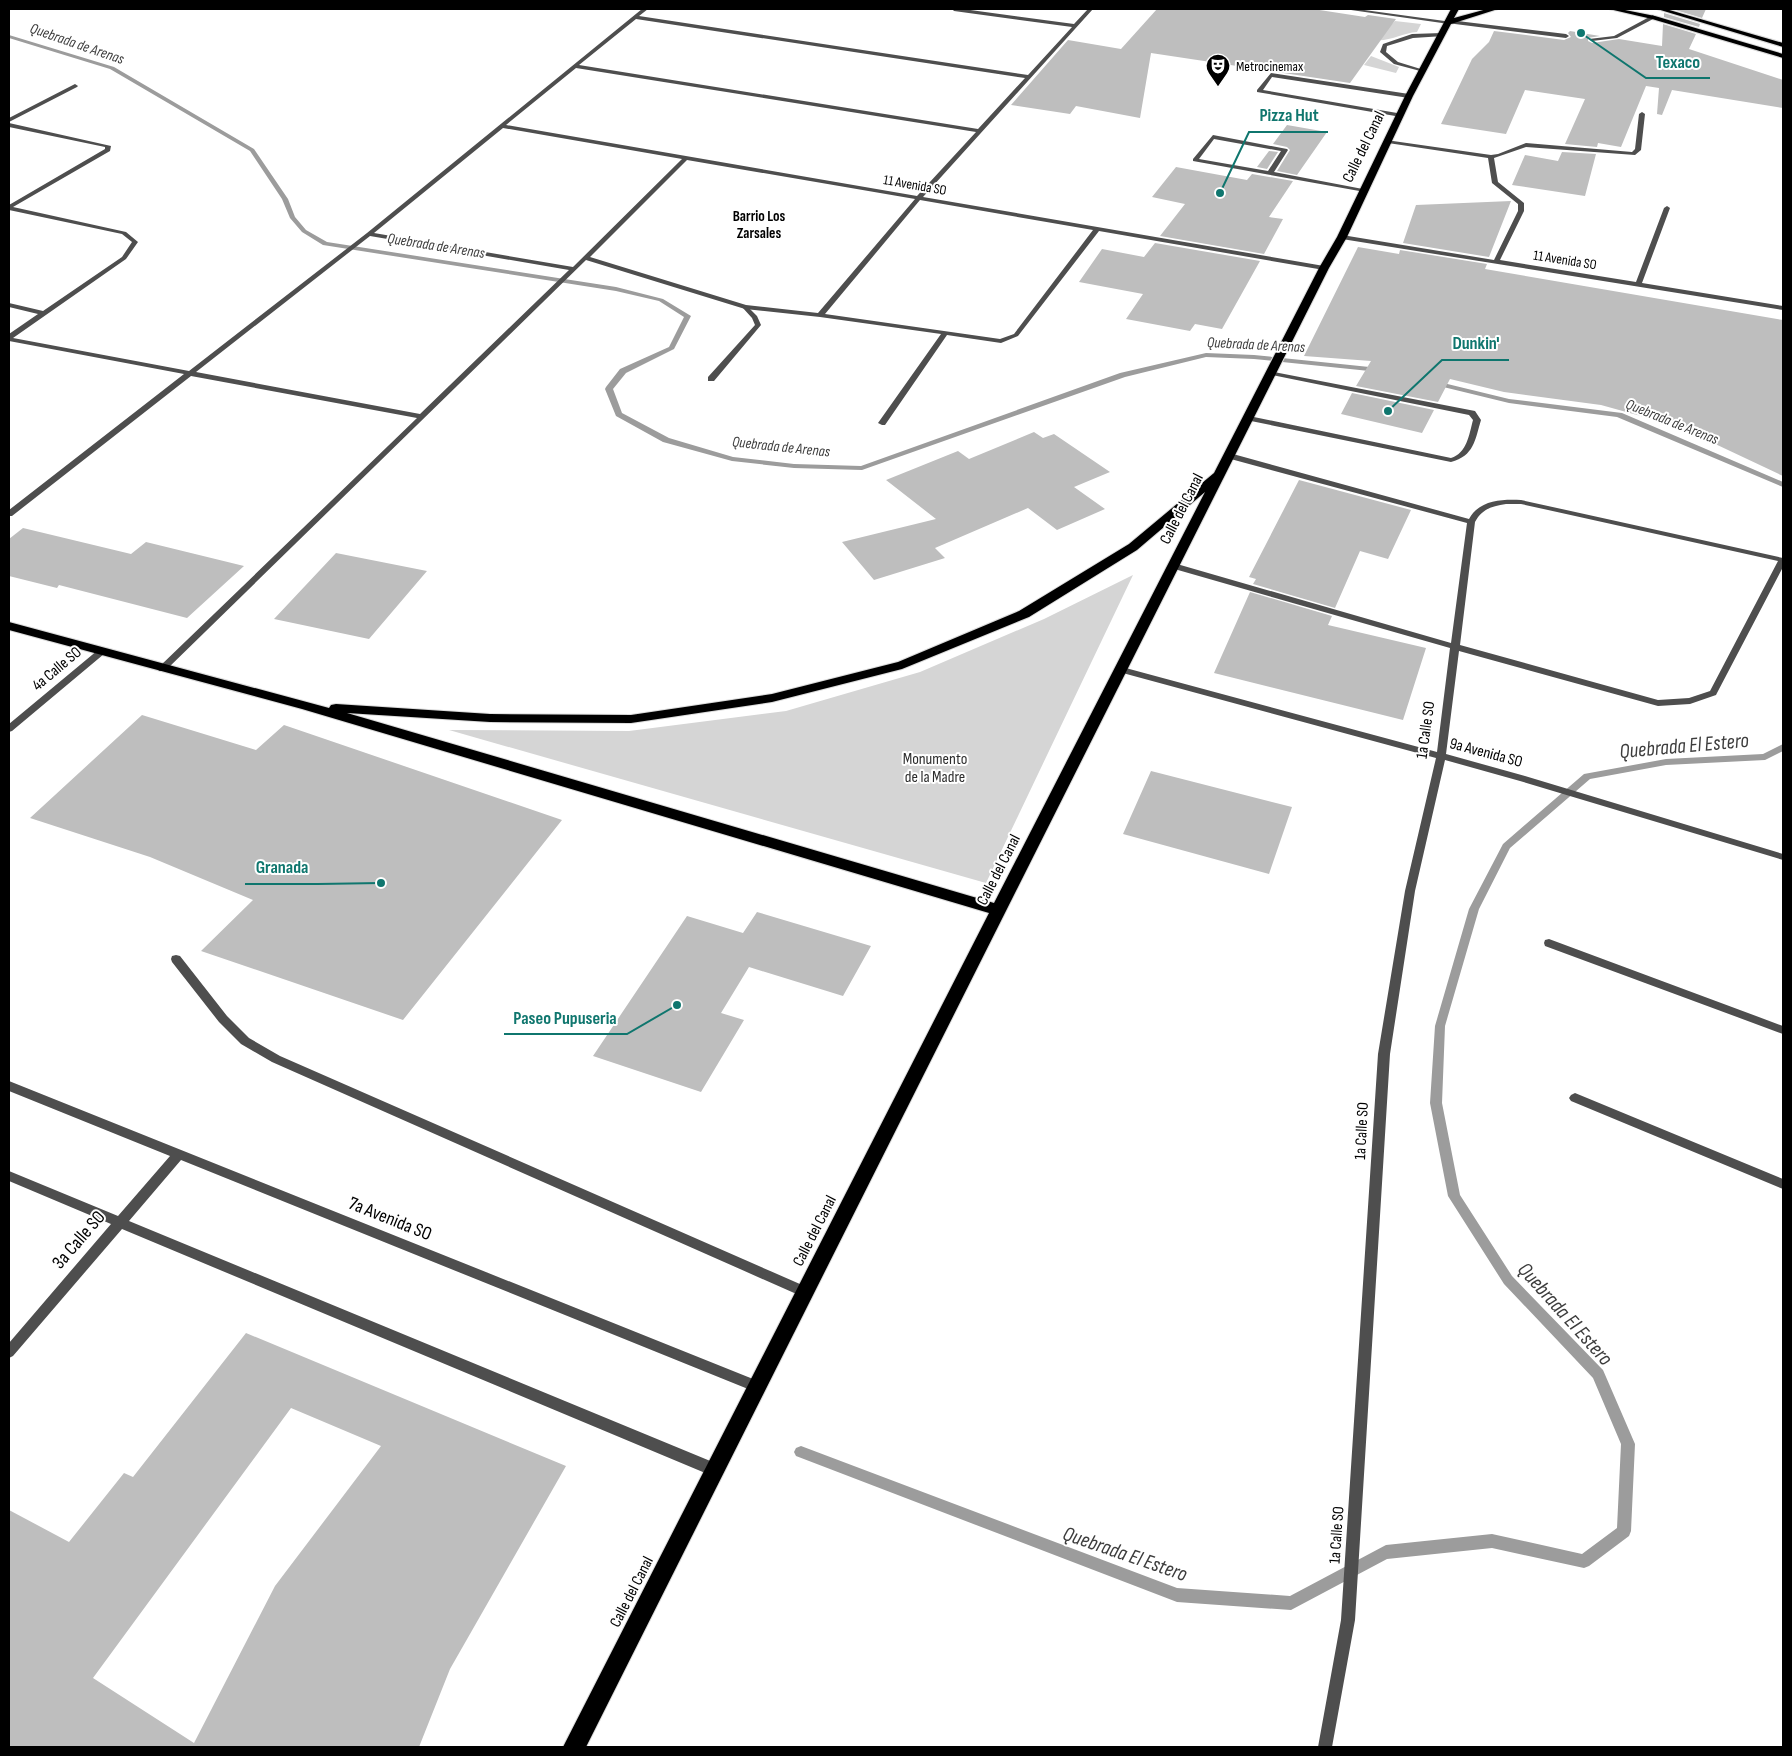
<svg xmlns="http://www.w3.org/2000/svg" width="1792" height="1756" font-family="'Sofia Sans Condensed',sans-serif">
<rect width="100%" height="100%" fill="#fff"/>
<path fill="#d5d5d5" d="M1395 21 1421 24 1417 32C1402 33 1389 42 1375 40Z
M1371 56 1399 67 1396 73 1364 65Z
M1133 575 986 883 449 730 629 731 786 711 920 672 1044 619Z"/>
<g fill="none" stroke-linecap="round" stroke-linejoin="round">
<path fill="#9c9c9c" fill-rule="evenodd" d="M9 35 114 67 254 149 288 199 295 217 306 230 327 242 616 287 663 299 691 316 674 349 626 373 613 389 622 413 669 438 733 457 794 464 861 466 1120 373 1206 353 1254 355 1379 368 1383 370 1379 372 1254 359 1206 357 1125 377 862 470 794 468 732 461 663 442 616 416 605 389 606 387 620 369 669 347 684 317 659 301 616 291 323 245 302 232 290 218 282 199 250 151 110 69 9 38Z
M1431 380 1509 399 1622 413 1783 482V487L1617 417 1509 403 1431 384Z
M1783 744V751L1765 760 1666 765 1590 779 1510 848 1479 909 1445 1026 1442 1103 1460 1195 1512 1276 1603 1370 1635 1444 1631 1531 1629 1536 1589 1566 1584 1568 1492 1548 1387 1559 1291 1610 1177 1602 796 1456 794 1452 796 1448 801 1446 1177 1588 1290 1596 1386 1545 1492 1534 1582 1554 1617 1528 1621 1444 1593 1378 1504 1284 1448 1196 1430 1103 1435 1026 1469 909 1503 844 1584 774 1666 759 1763 754Z"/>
</g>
<path fill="#bebebe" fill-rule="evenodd" d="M1157 9H1313L1365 17 1368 15 1396 19 1350 83 1151 53 1140 118 1076 106 1070 114 1011 105 1068 40 1121 49Z
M1672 9H1706L1702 18Z
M1664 13 1700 24 1699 27 1664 17Z
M1663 24 1696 34 1689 49 1783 80V108L1672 90 1662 115 1657 114 1659 88 1646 86 1621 147 1598 143 1597 147 1565 144 1585 99 1525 90 1506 134 1441 124 1472 59 1489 42 1494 31 1564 40 1571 37 1568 33 1570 31 1600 36 1588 38V41L1592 43 1619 39 1662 46Z
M1287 125 1327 132 1297 175 1277 171 1290 150 1287 147 1273 144Z
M1269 151 1278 152 1267 169 1257 167Z
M1562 152 1596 154 1585 196 1512 185 1525 155 1558 161Z
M1176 167 1247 180 1252 174 1293 181 1269 217 1283 219 1264 254 1160 236 1185 204 1152 197Z
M1511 201 1489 257 1403 243 1416 205Z
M1155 243 1260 261 1222 329 1195 324 1190 331 1126 319 1143 294 1079 282 1102 249 1144 257Z
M1358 247 1399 254 1400 250 1487 264 1485 269 1783 320V476L1677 426 1601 405 1504 392 1450 379 1438 402 1356 386 1371 361 1304 356Z
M1352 393 1434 410 1422 433 1341 414Z
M1034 432 1043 438 1054 434 1110 472 1074 487 1105 509 1057 530 1028 508 935 548 945 558 874 580 842 542 936 519 886 480 958 451 969 459Z
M1299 480 1411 510 1388 559 1360 551 1335 608 1253 584 1256 579 1249 577Z
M23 528 131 554 146 542 244 566 187 618 59 585 57 588 9 576V539Z
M336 553 427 571 369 639 274 619Z
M1250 592 1332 616 1328 625 1426 648 1403 720 1214 673Z
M142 715 256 750 284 725 562 820 403 1020 201 951 253 900 150 857 30 818Z
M1151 771 1292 807 1269 874 1123 834Z
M757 912 871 946 843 996 749 967 721 1013 744 1020 701 1092 593 1056 687 916 743 933Z
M246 1333 566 1466 450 1669 419 1747H9V1510L69 1542 124 1473 133 1477ZM291 1408 381 1446 275 1586 194 1743 93 1678Z"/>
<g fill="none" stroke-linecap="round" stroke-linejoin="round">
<defs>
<path id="primary" d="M1609 9H1620L1655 16 1783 54V58L1652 19Z
M1657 9H1666L1783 43V47Z"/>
<path id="highway" d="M1451 9H1459L1454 18 1487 9H1498L1451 24 1413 96 1347 237 1329 268 586 1747H563L989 913 302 709 9 630V622L329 708 331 705 336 704 490 714 631 715 772 694 898 662 1019 611 1129 544 1214 473 1319 268 1337 237 1405 96ZM1205 492 994 903 347 713 490 722 631 723 772 702 902 669 1029 617 1137 550Z"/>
</defs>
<use href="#primary" stroke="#dbdbdb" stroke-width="2"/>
<use href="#highway" stroke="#dbdbdb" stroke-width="2"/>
<path fill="#4e4e4e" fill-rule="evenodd" d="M1653 15 1655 18 1617 38 1592 41 1589 39 1614 36Z
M1449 20 1566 34 1569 36 1566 38 1447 23Z
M1442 33 1444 36 1413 38 1387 46 1386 52 1398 62 1424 70V72L1394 64 1380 52 1383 44 1412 34Z
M1271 73 1409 94 1412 96 1409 98 1272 77 1263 90 1403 114V116L1401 117 1257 92V90Z
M1213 135 1287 149 1288 150 1274 172 1368 190 1365 192 1193 161V159ZM1214 139 1281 151 1268 171 1199 159Z
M743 306H747L757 316 761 325 714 381H708V377L755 325 752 318 742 307Z
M1269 371 1475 411 1481 420C1475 440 1474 456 1451 462L1246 420 1245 418 1249 416 1451 458C1467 453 1469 435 1473 420L1469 415 1272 375 1268 373Z
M176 955 180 956 227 1016 249 1038 280 1056 809 1288 811 1292 809 1296 805 1298 801 1296 272 1062 241 1044 219 1022 172 962 171 959 172 956Z"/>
<path fill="#4e4e4e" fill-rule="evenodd" d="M642 9H648L639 16 1028 75 1072 27 954 11 952 9H963L1074 24 1088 9H1093L923 197 1324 266 1327 268 1324 270 1099 231 1018 336 1001 343 947 335 885 425H882L878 423 941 334 820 317 745 309 586 260 165 671H159L158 669 159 667 417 418 191 376 12 516H9V510L184 374 9 341V334L38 314 9 307V303L43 311 122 257 132 242 122 234 9 210V205L105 149V147L9 127V123L111 146 110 151 13 207 126 232 138 242 126 259 13 338 189 371 367 233ZM636 19 1025 78 978 129 579 65ZM576 68 976 132 917 196 506 125ZM503 128 682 159 573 267 374 233ZM687 160 915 199 818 313 746 305 590 257ZM920 200 1093 230 1014 334 1000 339 825 314ZM370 236 569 270 420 414 196 372Z
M1344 9H1357L1452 22 1449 24Z
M75 84 78 86 77 87 9 122V118Z
M1642 112 1645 114 1641 150 1635 155 1526 147 1494 158 1498 182 1524 203V211L1500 260 1636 282 1664 208 1667 206 1670 208 1642 283 1783 306V310L1342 239 1339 237 1342 235 1494 260 1518 211V204L1492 183 1488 158 1388 143 1386 142V140L1491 155 1498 154 1526 143 1632 152 1635 149 1639 114Z
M1227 454H1233L1469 519C1479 500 1502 499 1521 500L1783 558V567L1717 693 1716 695 1690 704 1658 706 1459 651 1446 754 1525 776 1783 854V860L1520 781 1445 760 1415 891 1390 1054 1355 1620 1332 1747H1318L1341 1620 1378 1054 1405 891 1436 758 1119 672 1118 670 1122 667 1437 752 1450 648 1171 568 1170 566 1171 564H1177L1451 643 1467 523 1227 458ZM1506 504H1521L1778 561 1710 691 1689 698 1658 700 1460 645 1475 522C1482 509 1492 506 1506 504Z
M101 649 105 652 104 654 12 731 9 732V724L98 650Z
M1549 939 1783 1026V1034L1545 946 1544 943 1545 940Z
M9 1081 763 1383 764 1387 763 1391 758 1393 753 1391 181 1160 129 1221 720 1465 722 1470 720 1475 715 1476 710 1475 122 1229 13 1356 9 1358V1343L111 1224 9 1181V1171L118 1216 170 1156 9 1091Z
M1575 1093 1783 1179V1189L1571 1101 1569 1098 1571 1095Z"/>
<use href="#primary" fill="#000" fill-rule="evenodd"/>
<use href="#highway" fill="#000" fill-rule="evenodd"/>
</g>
<defs>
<symbol id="theatre-pin" viewBox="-11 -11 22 30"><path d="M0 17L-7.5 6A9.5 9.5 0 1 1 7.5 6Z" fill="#000" stroke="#fff"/><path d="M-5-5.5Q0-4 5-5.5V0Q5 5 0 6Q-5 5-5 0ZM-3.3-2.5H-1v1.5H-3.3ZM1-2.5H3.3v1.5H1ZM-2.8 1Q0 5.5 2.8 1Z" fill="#fff"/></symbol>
</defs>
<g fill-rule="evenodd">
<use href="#theatre-pin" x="1204" y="52" width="28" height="38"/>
</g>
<g text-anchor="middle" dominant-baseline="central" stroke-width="4" stroke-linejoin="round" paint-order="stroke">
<g font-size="14" fill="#000" stroke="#fff" text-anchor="start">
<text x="1236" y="66">Metrocinemax</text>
</g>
<g font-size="14" fill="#000" stroke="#fff">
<text transform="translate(915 185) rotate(10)">11 Avenida SO</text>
<text transform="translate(1565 260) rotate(9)">11 Avenida SO</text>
</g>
<g font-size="15" font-style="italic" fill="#3d3d3d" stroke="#fff">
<text transform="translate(77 44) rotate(19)">Quebrada de Arenas</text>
<text transform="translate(436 246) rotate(9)">Quebrada de Arenas</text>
<text transform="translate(1256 345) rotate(3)">Quebrada de Arenas</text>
<text transform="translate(1672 422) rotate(22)">Quebrada de Arenas</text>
<text transform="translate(781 447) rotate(6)">Quebrada de Arenas</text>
</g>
<g font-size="15" font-weight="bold" fill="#000" stroke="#fff">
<text x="759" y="216">Barrio Los<tspan x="759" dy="17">Zarsales</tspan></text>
</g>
<g font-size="16" fill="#000" stroke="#fff">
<text transform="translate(1364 147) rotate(-64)">Calle del Canal</text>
<text transform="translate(1182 509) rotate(-63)">Calle del Canal</text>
<text transform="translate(57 669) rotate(-40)">4a Calle SO</text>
<text transform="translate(1426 730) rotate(-82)">1a Calle SO</text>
<text transform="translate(1486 753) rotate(15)">9a Avenida SO</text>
<text transform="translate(999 870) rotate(-63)">Calle del Canal</text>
<text transform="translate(1362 1131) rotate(-87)">1a Calle SO</text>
<text transform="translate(815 1231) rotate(-63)">Calle del Canal</text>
<text transform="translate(1337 1535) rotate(-86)">1a Calle SO</text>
<text transform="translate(632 1592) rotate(-63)">Calle del Canal</text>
</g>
<g font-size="16" fill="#2c2c2c" stroke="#fff">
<text x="935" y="759">Monumento<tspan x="935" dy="18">de la Madre</tspan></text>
</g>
<g font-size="19" fill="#000" stroke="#fff">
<text transform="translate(390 1219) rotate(22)">7a Avenida SO</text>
<text transform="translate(79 1240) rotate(-49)">3a Calle SO</text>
</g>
<g font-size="21" font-style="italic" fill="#3d3d3d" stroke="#fff">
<text transform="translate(1684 746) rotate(-5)">Quebrada El Estero</text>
<text transform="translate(1565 1314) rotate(48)">Quebrada El Estero</text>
<text transform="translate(1125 1554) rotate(19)">Quebrada El Estero</text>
</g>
</g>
<path fill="none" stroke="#0f766e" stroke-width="2" d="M1581 33L1646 78H1710M1220 193L1249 132H1328M1388 411L1442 360H1509M381 883L318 884H245M677 1005L627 1034H504"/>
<g fill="#0f766e" stroke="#fff" stroke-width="2">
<circle cx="1581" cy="33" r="5"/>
<circle cx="1220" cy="193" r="5"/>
<circle cx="1388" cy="411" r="5"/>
<circle cx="381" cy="883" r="5"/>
<circle cx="677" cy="1005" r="5"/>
</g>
<g font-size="18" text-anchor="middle" font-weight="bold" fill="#0f766e" stroke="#fff" stroke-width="4" stroke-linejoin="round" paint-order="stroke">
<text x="1678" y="68">Texaco</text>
<text x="1289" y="121">Pizza Hut</text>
<text x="1476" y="349">Dunkin'</text>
<text x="282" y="873">Granada</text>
<text x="565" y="1024">Paseo Pupuseria</text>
</g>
<rect width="1792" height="1756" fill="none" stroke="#000000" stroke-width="20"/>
</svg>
